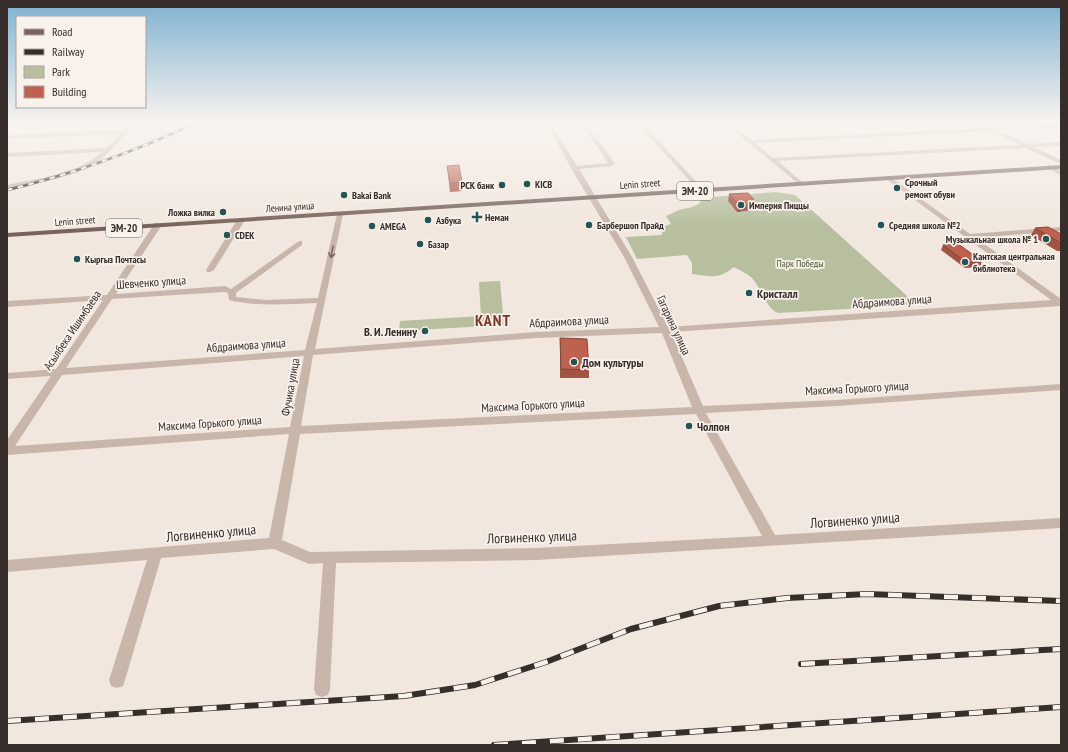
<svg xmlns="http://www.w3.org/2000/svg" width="1068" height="752" font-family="'PT Sans Narrow',sans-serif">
<rect width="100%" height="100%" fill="#f1e7de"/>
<path fill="#b7bf9f" d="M776 192 795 195 917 305 778 313C766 308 761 288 752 278 748 274 741 271 736 268L734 267C718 280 711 276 692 274V263L687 255 637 259 626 237 662 235V227L671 224 666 216C671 214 674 212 679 210 688 207 692 209 701 202L698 198Z
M500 281 504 325 399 331 400 321 481 316 479 282Z"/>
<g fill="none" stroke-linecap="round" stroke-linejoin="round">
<path fill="#c9b6ab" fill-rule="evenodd" d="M7 122H20L17 124H7Z
M130 122H136C125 135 113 150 100 160 74 179 38 182 7 189V185C39 178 76 175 102 152L7 157V153L106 148 120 134 7 139V135L123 130Z
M546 122H550L577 166 608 163 580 122H585L615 164 612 166 579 169 632 257 668 327 1051 300 885 178V176H889L970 234 1061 227V231L976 238 1061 299V306L671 332 703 406 837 400 1061 384V390L837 406 706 413 775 535 1061 518V528L537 560 336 563 330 689 328 695 322 697 316 695 314 689 323 563 309 564 274 549 161 558 125 680 123 686 117 688 111 686 109 680 147 560 7 572V560L269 538 289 434 7 455V440L51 376 7 379V373L56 369 103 300 7 307V301L107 295 155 223H158L162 225 116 294 225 286 231 289 299 241H302V245L236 293V297L265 300 318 298 337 214 340 212 343 214 315 349 536 332 659 327 624 257 571 168ZM224 292 228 293 229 300C259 307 287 304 317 303L305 350 66 368 112 299ZM662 333 692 407 301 426 313 355 536 338ZM304 356 290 427 15 446 62 375ZM696 414 762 536 537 548 310 552 282 540 300 434Z
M636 122H641L703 189V191H699Z
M723 122H729L752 140 985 128 974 122H980L993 128 1061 124V128L999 131 1028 144 1061 142V146L1034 147 1061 160V164L1026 148 778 161 802 182 803 183 800 185ZM991 131 1020 145 773 158 755 143Z
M1049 165 1061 171V175L1047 168 1046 167Z
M241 218 245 220 214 270 210 272H207L206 270 237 220Z"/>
<path fill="#78635c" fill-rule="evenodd" d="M1061 165V169L7 237V233Z"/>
<defs>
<path id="rail-far1" d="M7 190C73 174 136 151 198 122"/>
<path id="rail" d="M801 664 1061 649
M7 721 404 696 475 685 546 662 631 629 719 606 787 598 867 594 1061 601
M494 745 1061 707"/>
</defs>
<use href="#rail-far1" stroke="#372d2a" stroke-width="3"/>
<use href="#rail" stroke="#372d2a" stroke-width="6"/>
<use href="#rail-far1" stroke="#f9f1eb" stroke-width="2" stroke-dasharray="5.5" stroke-linecap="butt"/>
<use href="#rail" stroke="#f9f1eb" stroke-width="4.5" stroke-dasharray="14" stroke-linecap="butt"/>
</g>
<path fill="#a35344" d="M447 166 462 182 463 191 450 192Z
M729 194 755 209 737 212 728 201Z
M1035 228 1061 234V251H1057L1031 235Z
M943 245 982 261 980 267 965 268 941 250Z
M560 338 589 370V378H560Z"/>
<path fill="#854437" d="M756 202 755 209 737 212 739 205Z"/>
<path fill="#be614f" stroke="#854437" d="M459 165 462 182 450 183 447 166Z
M748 193 756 202 739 205 729 194Z
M1048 227 1061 234V243L1035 228Z
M958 244 982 261 967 263 943 245Z
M560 338 587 339 589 370 561 369Z"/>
<defs><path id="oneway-shaft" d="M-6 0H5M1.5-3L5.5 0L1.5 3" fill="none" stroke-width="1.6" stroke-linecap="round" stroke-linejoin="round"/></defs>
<use stroke="#796b64" href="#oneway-shaft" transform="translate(332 252) rotate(101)"/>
<linearGradient id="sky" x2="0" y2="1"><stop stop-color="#7eb1d0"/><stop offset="0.54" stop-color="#f9f4f0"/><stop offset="1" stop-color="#f9f4f0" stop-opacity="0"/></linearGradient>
<rect width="1068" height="227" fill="url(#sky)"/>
<g fill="#225655" stroke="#f9f1eb" stroke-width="1.5">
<circle cx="527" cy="184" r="4"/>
<circle cx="502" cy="185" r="4"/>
<circle cx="897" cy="188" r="4"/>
<circle cx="344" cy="195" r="4"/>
<circle cx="741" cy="205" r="4"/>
<circle cx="223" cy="212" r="4"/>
<path d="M475 211h4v4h4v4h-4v4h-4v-4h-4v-4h4z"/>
<circle cx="428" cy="220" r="4"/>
<circle cx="589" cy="225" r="4"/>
<circle cx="881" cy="225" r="4"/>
<circle cx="372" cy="226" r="4"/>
<circle cx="227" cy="235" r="4"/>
<circle cx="1046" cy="239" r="4"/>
<circle cx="420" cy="244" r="4"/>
<circle cx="77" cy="259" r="4"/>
<circle cx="965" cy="262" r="4"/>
<circle cx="749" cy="293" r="4"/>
<circle cx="425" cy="331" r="4"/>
<circle cx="574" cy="362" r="4"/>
<circle cx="689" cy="426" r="4"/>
</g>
<g text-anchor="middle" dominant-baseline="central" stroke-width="3.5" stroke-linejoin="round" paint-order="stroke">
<g font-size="10" font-weight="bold" fill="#372d2a" stroke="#f9f1eb" text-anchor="start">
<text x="905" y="182">Срочный<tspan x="905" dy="12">ремонт обуви</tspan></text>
<text x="535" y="184">KICB</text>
<text x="494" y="185" text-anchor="end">РСК банк</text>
<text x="352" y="195">Bakai Bank</text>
<text x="749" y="205">Империя Пиццы</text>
<text x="215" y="212" text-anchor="end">Ложка вилка</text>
<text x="485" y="217">Неман</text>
<text x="436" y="220">Азбука</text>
<text x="597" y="225">Барбершоп Прайд</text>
<text x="889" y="225">Средняя школа №2</text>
<text x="380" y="226">AMEGA</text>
<text x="235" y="235">CDEK</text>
<text x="1038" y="239" text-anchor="end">Музыкальная школа № 1</text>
<text x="428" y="244">Базар</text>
<text x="973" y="256">Кантская центральная<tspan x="973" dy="12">библиотека</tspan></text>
<text x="85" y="259">Кыргыз Почтасы</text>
</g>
<g font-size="10" fill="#372d2a" stroke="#f9f1eb">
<text transform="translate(640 184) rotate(-4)">Lenin street</text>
<text transform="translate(290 207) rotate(-4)">Ленина улица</text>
<text transform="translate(75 221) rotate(-4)">Lenin street</text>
</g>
<g font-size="10" fill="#49542f" stroke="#f9f1eb">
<text x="800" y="263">Парк Победы</text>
</g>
<g fill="#f9f1eb" stroke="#716864" stroke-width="1">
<rect x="677" y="182" width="36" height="18" rx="3"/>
<rect x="106" y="219" width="36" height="18" rx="3"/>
</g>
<g font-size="11" font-weight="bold" fill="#372d2a">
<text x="695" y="191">ЭМ-20</text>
<text x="124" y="228">ЭМ-20</text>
</g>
<g font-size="12" fill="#372d2a" stroke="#f9f1eb">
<text transform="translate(151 282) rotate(-4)">Шевченко улица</text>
<text transform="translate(892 301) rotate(-4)">Абдраимова улица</text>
<text transform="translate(569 321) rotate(-3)">Абдраимова улица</text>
<text transform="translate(674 325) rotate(65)">Гагарина улица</text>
<text transform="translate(72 330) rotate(-56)">Асылбека Ишимбаева</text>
<text transform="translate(246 345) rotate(-4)">Абдраимова улица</text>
<text transform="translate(290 387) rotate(-80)">Фучика улица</text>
<text transform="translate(857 388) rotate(-3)">Максима Горького улица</text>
<text transform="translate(533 405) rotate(-3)">Максима Горького улица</text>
<text transform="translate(210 423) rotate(-4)">Максима Горького улица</text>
</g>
<g font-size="12" font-weight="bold" fill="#372d2a" stroke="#f9f1eb" text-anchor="start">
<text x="757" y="293">Кристалл</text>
<text x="417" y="331" text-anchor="end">В. И. Ленину</text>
<text x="582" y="362">Дом культуры</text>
<text x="697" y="426">Чолпон</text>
</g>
<g font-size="14" fill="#372d2a" stroke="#f9f1eb">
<text transform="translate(855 520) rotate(-4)">Логвиненко улица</text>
<text transform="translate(211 533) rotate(-5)">Логвиненко улица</text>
<text transform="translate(532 537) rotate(-2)">Логвиненко улица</text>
</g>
<g font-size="16" font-weight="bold" letter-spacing="1" fill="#813628" stroke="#f9f1eb">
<text x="493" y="320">KANT</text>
</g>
</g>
<rect width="1068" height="752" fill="none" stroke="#372d2a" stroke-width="16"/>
<rect x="16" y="16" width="130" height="92" fill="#f9f1eb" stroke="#aba39e"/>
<rect x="24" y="29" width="20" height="6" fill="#78635c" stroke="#aba39e"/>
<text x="52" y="36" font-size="12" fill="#372d2a">Road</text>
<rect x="24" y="49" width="20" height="6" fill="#372d2a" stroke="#aba39e"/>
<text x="52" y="56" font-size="12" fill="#372d2a">Railway</text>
<rect x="24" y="66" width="20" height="12" fill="#b7bf9f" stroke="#aba39e"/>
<text x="52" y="76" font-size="12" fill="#372d2a">Park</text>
<rect x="24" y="86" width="20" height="12" fill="#be614f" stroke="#aba39e"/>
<text x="52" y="96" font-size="12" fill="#372d2a">Building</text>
</svg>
